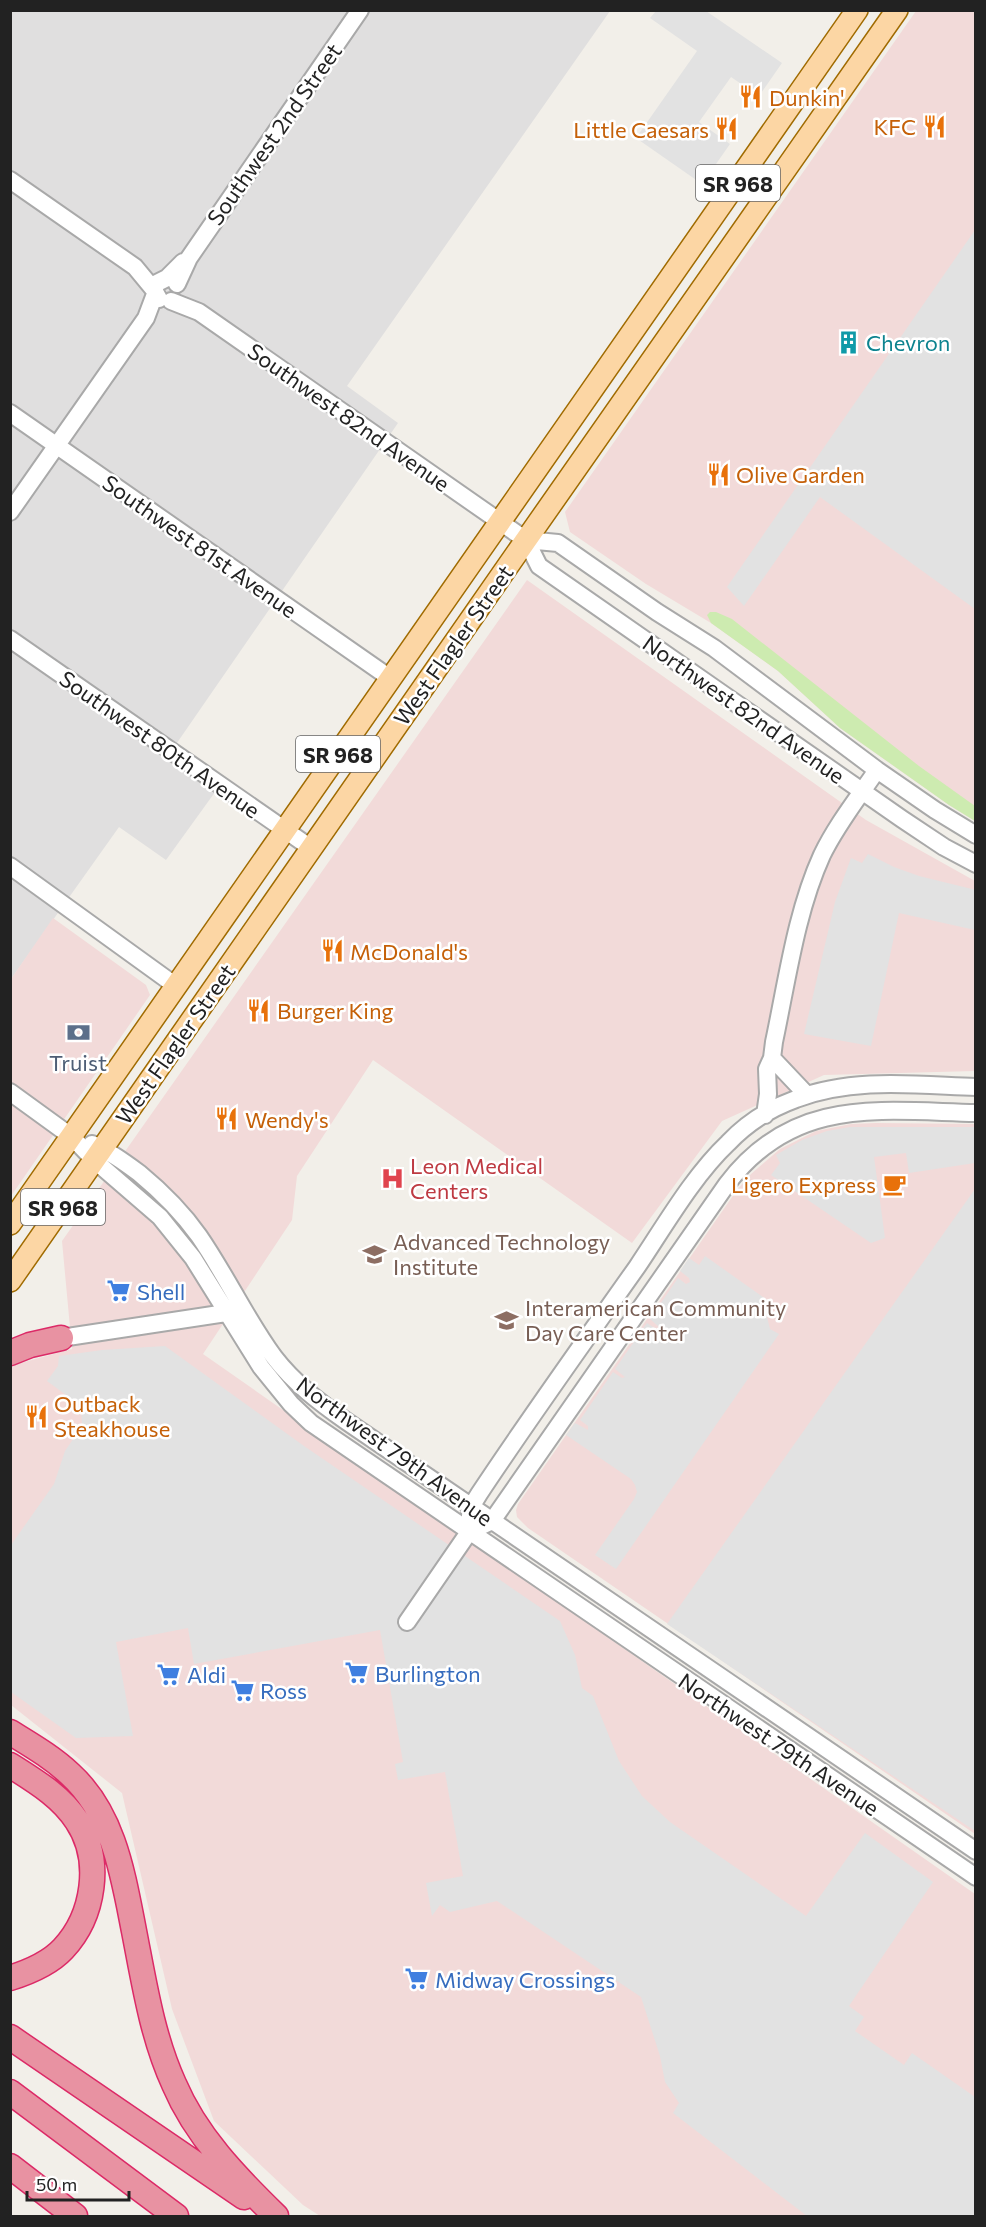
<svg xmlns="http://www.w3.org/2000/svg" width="986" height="2227" font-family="Commissioner,sans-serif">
<rect width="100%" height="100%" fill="#f2efe9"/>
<path fill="#e0dfdf" d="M11 11H610L347 386 398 423 170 753 218 788 166 860 119 827 11 979Z"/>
<path fill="#f2dad9" d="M916 11H975V821L949 805 840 728 778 671 753 653 711 623 646 584 570 532 565 512Z
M527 580 866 820 975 881V1071L824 1075 722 1121 632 1243 373 1060 297 1176 292 1220 203 1354 975 1894V2216H320L303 2205 214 2121 172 2009 122 1793 11 1705 10 1366 72 1349 62 1241Z
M53 918 146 985 150 995 11 1196V979Z
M876 1123 975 1124V1834L528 1528 517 1517 516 1510 518 1504 737 1190 751 1174 780 1149 816 1131 851 1124Z"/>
<path fill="#cdebb0" d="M710 612H716L732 619 919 766 975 806V821L949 805 840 728 778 671 711 623 707 615Z"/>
<path fill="#e2e2e2" d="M656 11H706L782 63 759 96 731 77 699 122 730 144 702 184 636 138 697 51 650 18Z
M975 230V609L820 497 744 606 727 587Z
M868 854 894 867 919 876 976 890 975 930 899 913 871 1046 804 1034 835 902 851 858 862 863Z
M850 1127H975V1163L909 1173 906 1153 874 1157 885 1238 871 1243 771 1175 780 1163 776 1155 802 1140 827 1131Z
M975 1189V1831L667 1624Z
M705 1256 770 1302 765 1309 770 1329 779 1334 616 1569 595 1555 634 1499 637 1492 635 1485 631 1479 566 1435 575 1423 588 1430V1426L580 1420 613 1372 622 1378 625 1377 615 1369 647 1323 656 1329 659 1327 650 1319 678 1278 686 1284 690 1282 689 1278 680 1271 689 1258 699 1265Z
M165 1346 304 1446 560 1621 575 1655 582 1688 593 1696 619 1761 642 1796 670 1822 806 1916 865 1833 933 1882 849 2006 864 2017 855 2031 904 2065 912 2053 975 2097V2216H807L673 2113 679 2103 665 2082 660 2056 641 1997 497 1901 450 1912 440 1905 432 1916 426 1883 463 1876 445 1772 398 1780 395 1764 403 1762 380 1630 194 1664 188 1628 116 1642 133 1736 76 1738 11 1692V1545L54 1484 65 1451 82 1426 81 1406 47 1381 58 1366 59 1356 102 1350Z"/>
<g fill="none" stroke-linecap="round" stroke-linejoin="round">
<defs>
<path id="minor" d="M10 180 135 267 154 290
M177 284 189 258 360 10
M159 299 154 290 157 283 167 278 183 262
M171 301 199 312 526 540 539 566 902 819 944 847 976 864
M10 413 390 678
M10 512 146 318 155 294
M526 540 558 543 657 612 714 648 877 770 935 810 976 835
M10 639 311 848
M10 866 176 986
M772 1058 807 1095
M10 1092 72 1137 94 1160 160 1217 193 1258 261 1367 291 1404 311 1423 976 1877
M765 1115 768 1094 767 1069 772 1058 774 1042C787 981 796 912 822 855 837 824 858 798 877 770
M92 1144C109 1151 124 1162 139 1173 162 1192 182 1212 199 1236 226 1275 246 1319 274 1357 294 1383 319 1402 346 1421L976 1851
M61 1338 226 1313
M470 1516 471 1507 479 1494C530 1417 584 1342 637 1267 664 1227 693 1176 728 1143 746 1124 771 1108 796 1099 853 1077 916 1085 976 1087
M407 1622 469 1532 492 1521 727 1184C794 1096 878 1111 976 1113"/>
<path id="major" d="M10 1224 857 10
M10 1281 526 540 897 10"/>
<path id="highway" d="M10 1353 30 1345 61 1338
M10 1732C31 1745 52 1757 70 1774 114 1814 123 1875 134 1931 144 1982 152 2036 174 2084 196 2136 236 2177 276 2216
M10 1765C35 1781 61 1796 77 1821 103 1860 94 1916 63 1949 49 1964 29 1972 10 1978
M10 2037 244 2197
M10 2092 176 2216
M10 2166 75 2216"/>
</defs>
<use href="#minor" stroke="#a9a9a9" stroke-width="20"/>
<use href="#major" stroke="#a06b00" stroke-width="24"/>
<use href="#highway" stroke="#dc2a67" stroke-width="27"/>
<use href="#minor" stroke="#fff" stroke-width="16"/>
<use href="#major" stroke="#fcd6a4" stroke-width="21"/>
<use href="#highway" stroke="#e892a2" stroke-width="24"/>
</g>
<defs>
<symbol id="restaurant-bare" viewBox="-9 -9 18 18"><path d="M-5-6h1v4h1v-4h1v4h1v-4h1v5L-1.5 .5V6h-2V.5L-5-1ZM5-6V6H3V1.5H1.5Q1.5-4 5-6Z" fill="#e8710a" stroke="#fff" stroke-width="2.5" paint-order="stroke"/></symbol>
<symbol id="building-bare" viewBox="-9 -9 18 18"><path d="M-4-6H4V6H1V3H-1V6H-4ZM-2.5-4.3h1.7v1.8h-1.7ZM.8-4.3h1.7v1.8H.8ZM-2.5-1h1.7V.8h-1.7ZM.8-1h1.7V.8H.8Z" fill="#0f9aa8" stroke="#fff" stroke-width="2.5" paint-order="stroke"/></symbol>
<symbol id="bank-bare" viewBox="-9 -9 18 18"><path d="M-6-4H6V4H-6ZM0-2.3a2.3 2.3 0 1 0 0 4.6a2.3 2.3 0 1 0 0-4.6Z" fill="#5c6f8a" stroke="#fff" stroke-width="2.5" paint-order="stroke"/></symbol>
<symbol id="hospital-bare" viewBox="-9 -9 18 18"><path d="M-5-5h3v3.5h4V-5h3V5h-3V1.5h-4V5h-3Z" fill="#e0444e" stroke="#fff" stroke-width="2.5" paint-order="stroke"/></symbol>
<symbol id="cafe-bare" viewBox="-9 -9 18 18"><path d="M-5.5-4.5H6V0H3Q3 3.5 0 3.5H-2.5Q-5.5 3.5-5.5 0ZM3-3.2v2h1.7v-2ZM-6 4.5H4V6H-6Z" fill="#e8710a" stroke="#fff" stroke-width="2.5" paint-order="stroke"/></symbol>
<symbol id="school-bare" viewBox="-9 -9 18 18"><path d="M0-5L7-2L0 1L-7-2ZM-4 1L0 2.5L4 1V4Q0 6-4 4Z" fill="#8d6e63" stroke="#fff" stroke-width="2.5" paint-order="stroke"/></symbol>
<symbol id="supermarket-bare" viewBox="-9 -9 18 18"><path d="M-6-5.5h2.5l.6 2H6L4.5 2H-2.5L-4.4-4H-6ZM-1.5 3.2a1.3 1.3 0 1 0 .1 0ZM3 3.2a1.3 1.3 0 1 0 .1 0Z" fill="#3f7fe0" stroke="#fff" stroke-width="2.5" paint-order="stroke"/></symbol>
</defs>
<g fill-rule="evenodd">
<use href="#restaurant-bare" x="734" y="80" width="33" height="33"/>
<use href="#restaurant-bare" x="918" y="110" width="33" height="33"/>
<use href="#restaurant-bare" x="710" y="112" width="33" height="33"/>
<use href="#building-bare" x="832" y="326" width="33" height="33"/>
<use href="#restaurant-bare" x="702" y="458" width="33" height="33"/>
<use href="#restaurant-bare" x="316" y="934" width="33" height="33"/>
<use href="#restaurant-bare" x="242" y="994" width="33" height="33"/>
<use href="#bank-bare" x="62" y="1016" width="33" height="33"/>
<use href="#restaurant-bare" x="210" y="1102" width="33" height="33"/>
<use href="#hospital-bare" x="376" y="1162" width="33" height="33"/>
<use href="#cafe-bare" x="878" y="1168" width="33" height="33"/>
<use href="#school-bare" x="358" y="1238" width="33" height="33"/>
<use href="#supermarket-bare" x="102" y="1274" width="33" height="33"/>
<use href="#school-bare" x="490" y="1304" width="33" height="33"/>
<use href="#restaurant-bare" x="20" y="1400" width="33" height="33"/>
<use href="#supermarket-bare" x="340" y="1656" width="33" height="33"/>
<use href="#supermarket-bare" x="152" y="1658" width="33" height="33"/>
<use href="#supermarket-bare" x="226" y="1674" width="33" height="33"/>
<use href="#supermarket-bare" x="400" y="1962" width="33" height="33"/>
</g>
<g text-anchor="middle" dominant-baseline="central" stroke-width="5" stroke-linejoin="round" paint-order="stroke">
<g fill="#fff" stroke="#646464" stroke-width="1.5">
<rect x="696" y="165" width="84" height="36" rx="4.5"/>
<rect x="296" y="736" width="84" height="36" rx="4.5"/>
<rect x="21" y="1189" width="84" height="36" rx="4.5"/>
</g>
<g font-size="21" font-weight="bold" fill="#222">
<text x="738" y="183">SR 968</text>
<text x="338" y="754">SR 968</text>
<text x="63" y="1207">SR 968</text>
</g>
<g font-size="22" fill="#c56008" stroke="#fff" text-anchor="start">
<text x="769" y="97">Dunkin'</text>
<text x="916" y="126" text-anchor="end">KFC</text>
<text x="709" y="129" text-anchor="end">Little Caesars</text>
<text x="736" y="474">Olive Garden</text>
<text x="350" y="951">McDonald's</text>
<text x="277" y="1010">Burger King</text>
<text x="245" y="1119">Wendy's</text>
<text x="876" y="1184" text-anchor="end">Ligero Express</text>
<text x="54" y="1403">Outback<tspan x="54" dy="25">Steakhouse</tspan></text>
</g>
<g font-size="22" fill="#222" stroke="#fff">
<text transform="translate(274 134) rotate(-55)">Southwest 2nd Street</text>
<text transform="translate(349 417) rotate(35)">Southwest 82nd Avenue</text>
<text transform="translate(200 546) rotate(35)">Southwest 81st Avenue</text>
<text transform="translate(453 645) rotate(-55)">West Flagler Street</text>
<text transform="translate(744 709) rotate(35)">Northwest 82nd Avenue</text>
<text transform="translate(160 744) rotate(35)">Southwest 80th Avenue</text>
<text transform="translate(175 1044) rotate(-55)">West Flagler Street</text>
<text transform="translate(395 1451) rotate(36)">Northwest 79th Avenue</text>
<text transform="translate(779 1744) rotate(34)">Northwest 79th Avenue</text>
</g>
<g font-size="22" fill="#0d838f" stroke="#fff" text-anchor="start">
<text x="866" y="342">Chevron</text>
</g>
<g font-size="22" fill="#4e5e75" stroke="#fff">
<text x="78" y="1062">Truist</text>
</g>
<g font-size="22" fill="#be3a42" stroke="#fff" text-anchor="start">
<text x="410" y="1165">Leon Medical<tspan x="410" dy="25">Centers</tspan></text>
</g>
<g font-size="22" fill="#785e54" stroke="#fff" text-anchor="start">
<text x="393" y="1241">Advanced Technology<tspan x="393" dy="25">Institute</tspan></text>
<text x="525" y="1307">Interamerican Community<tspan x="525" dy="25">Day Care Center</tspan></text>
</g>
<g font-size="22" fill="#366cbe" stroke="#fff" text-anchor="start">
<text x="137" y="1291">Shell</text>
<text x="375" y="1673">Burlington</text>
<text x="187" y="1674">Aldi</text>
<text x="260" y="1690">Ross</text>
<text x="435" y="1979">Midway Crossings</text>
</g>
</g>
<rect width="986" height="2227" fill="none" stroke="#222222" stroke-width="24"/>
<path d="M27 2191v9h102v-9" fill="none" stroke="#222222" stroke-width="3"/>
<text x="36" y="2191" font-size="18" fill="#222222" stroke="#ffffff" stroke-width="4.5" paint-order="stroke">50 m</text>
</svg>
